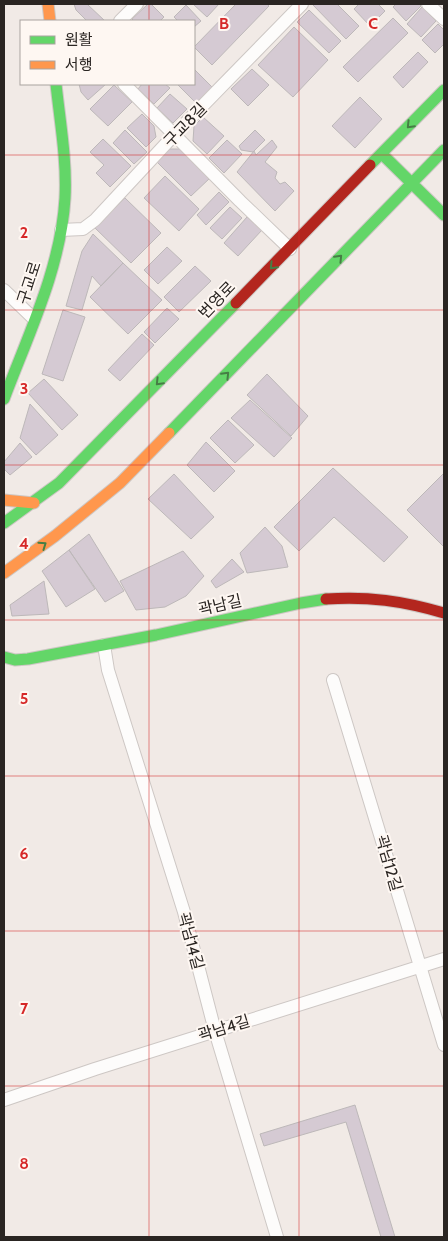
<svg xmlns="http://www.w3.org/2000/svg" width="448" height="1241" font-family="Cabin,'Noto Sans KR',sans-serif">
<rect width="100%" height="100%" fill="#f1eae6"/>
<path fill="#d5cad3" stroke="#bdb8b9" d="M74 4H87L105 21H87L76 10Z
M148 4H151L164 17 160 21H134L132 19Z
M193 4H219L207 17Z
M236 4H267L269 6 212 65 194 47Z
M315 4H337L359 26 346 39 313 5Z
M359 4H378L385 11 370 26 354 9Z
M396 4H419L421 6 406 21 393 7Z
M186 5 201 21 194 27V21H178L174 17Z
M422 7 436 21 421 37 407 24Z
M309 10 341 41 329 53 297 22Z
M393 18 408 33 358 82 343 67Z
M438 24 444 30V44L435 53 422 40Z
M294 27 328 60 293 97 258 65Z
M418 52 428 62 403 88 393 77Z
M194 69 212 87 196 103 177 84H194Z
M252 69 269 85 248 106 231 89Z
M79 84H106L88 100 81 92Z
M142 84H165L170 88 154 104 138 89Z
M114 85 132 102 108 126 90 109Z
M170 94 187 109 173 123 157 108Z
M360 97 382 119 355 148 332 126Z
M142 114 154 126 156 137 146 147 127 128Z
M203 117 224 136 207 154 193 141 194 126Z
M125 130 147 152 134 164 113 143Z
M255 130 265 140 253 152 241 150 239 146Z
M103 139 131 166 110 187 96 173 104 165 90 152Z
M227 140 242 154 224 173 209 158Z
M272 140 277 147 265 162 277 172 275 178 280 184 285 182 294 191 275 211 237 172 254 151 256 155Z
M170 149H181L210 178 191 196 157 162Z
M165 176 199 209 179 231 144 198Z
M219 192 229 202 206 225 197 215Z
M125 198 161 233 131 263 95 228Z
M230 207 242 218 222 239 210 228Z
M247 217 262 230 238 256 224 243Z
M93 234 123 263 101 286 92 276 82 310 66 306 82 251Z
M167 247 182 261 158 284 144 270Z
M123 263 162 300 128 334 90 297Z
M195 266 211 281 179 312 164 297Z
M167 308 179 319 155 343 144 332Z
M63 310 85 317 63 381 42 374Z
M142 334 154 345 120 381 108 370Z
M267 374 308 416 291 436 247 395Z
M44 379 78 415 62 430 28 393Z
M250 400 292 438 274 457 231 418Z
M30 404 58 435 36 455 20 438Z
M228 420 254 445 235 463 210 438Z
M206 442 235 471 214 492 187 465Z
M20 443 32 457 10 475 4 469V462Z
M333 468 408 537 384 562 334 517 299 551 274 527Z
M444 473V547L407 510Z
M174 474 214 517 191 539 148 499Z
M265 527 282 546 288 567 247 573 240 553Z
M89 534 124 591 105 602 69 550Z
M69 550 95 589 66 607 42 571Z
M183 551 204 576 186 596 165 607 136 610 120 581Z
M232 559 244 572 216 588 211 581Z
M44 581 49 614 12 616 10 605Z
M355 1105 395 1237H381L346 1122 264 1146 260 1134Z"/>
<g fill="none" stroke-linecap="round" stroke-linejoin="round">
<defs>
<path id="street" d="M428 4 444 19
M120 21 137 4
M124 84 240 201 290 249
M61 230 83 229 95 220 175 134 302 4
M4 290 34 319
M104 645 108 670 184 912 215 1031 277 1237
M333 680 444 1045
M4 1100 95 1069 444 959"/>
<path id="fast" d="M382 154 444 215
M370 165 444 90
M4 399C28 335 61 268 65 198 67 160 60 122 56 84
M169 433 444 150
M4 523 59 483 236 303
M4 657 15 660 28 659 156 635 301 603 326 599"/>
<path id="slow" d="M48 4 50 21
M4 500 34 503
M4 573 55 536 120 483 169 433"/>
<path id="jam" d="M236 303 370 165
M326 599C368 596 403 601 444 613"/>
</defs>
<use href="#street" stroke="#cdc7c4" stroke-width="14"/>
<use href="#fast" stroke="#cdc7c4" stroke-width="13"/>
<use href="#slow" stroke="#cdc7c4" stroke-width="13"/>
<use href="#jam" stroke="#cdc7c4" stroke-width="13"/>
<use href="#street" stroke="#fdfcfb" stroke-width="12"/>
<use href="#fast" stroke="#63d668" stroke-width="11"/>
<use href="#slow" stroke="#ff974d" stroke-width="11"/>
<use href="#jam" stroke="#b3261e" stroke-width="11"/>
</g>
<defs><path id="oneway-chevron" d="M-2-3.5L2.5 0L-2 3.5" fill="none" stroke-width="1.6" stroke-linecap="round" stroke-linejoin="round" transform="scale(1.25)"/></defs>
<g stroke="#467e45">
<use href="#oneway-chevron" transform="translate(410 125) rotate(134)"/>
<use href="#oneway-chevron" transform="translate(339 258) rotate(-46)"/>
<use href="#oneway-chevron" transform="translate(273 266) rotate(134)"/>
<use href="#oneway-chevron" transform="translate(226 375) rotate(-46)"/>
<use href="#oneway-chevron" transform="translate(159 382) rotate(134)"/>
<use href="#oneway-chevron" transform="translate(43 545) rotate(-35)"/>
</g>
<path fill="none" stroke="#d62828" stroke-width="1" stroke-opacity="0.55" d="M149 4V21M299 4V1237M149 84V1237M4 155H444M4 310H444M4 465H444M4 620H444M4 776H444M4 931H444M4 1086H444"/>
<g text-anchor="middle" dominant-baseline="central" stroke-width="4" stroke-linejoin="round" paint-order="stroke">
<g font-size="16" fill="#2a2522" stroke="#fef7f2">
<text transform="translate(185 125) rotate(-46)">구교8길</text>
<text transform="translate(29 283) rotate(-72)">구교로</text>
<text transform="translate(217 300) rotate(-46)">번영로</text>
<text transform="translate(220 605) rotate(-13)">곽남길</text>
<text transform="translate(389 863) rotate(74)">곽남12길</text>
<text transform="translate(191 941) rotate(75)">곽남14길</text>
<text transform="translate(224 1028) rotate(-17)">곽남4길</text>
</g>
</g>
<g font-size="16" text-anchor="middle" font-weight="bold" fill="#d62828" stroke="#fef7f2" stroke-width="4" stroke-linejoin="round" paint-order="stroke">
<text x="224" y="29">B</text>
<text x="373" y="29">C</text>
<text x="24" y="238">2</text>
<text x="24" y="394">3</text>
<text x="24" y="549">4</text>
<text x="24" y="704">5</text>
<text x="24" y="859">6</text>
<text x="24" y="1014">7</text>
<text x="24" y="1169">8</text>
</g>
<rect width="448" height="1241" fill="none" stroke="#2a2522" stroke-width="10"/>
<rect x="20" y="20" width="175" height="65" fill="#fef7f2" stroke="#a9a39f"/>
<rect x="30" y="36" width="25" height="8" fill="#63d668" stroke="#a9a39f"/>
<text x="65" y="45" font-size="15" fill="#2a2522">원활</text>
<rect x="30" y="61" width="25" height="8" fill="#ff974d" stroke="#a9a39f"/>
<text x="65" y="70" font-size="15" fill="#2a2522">서행</text>
</svg>
